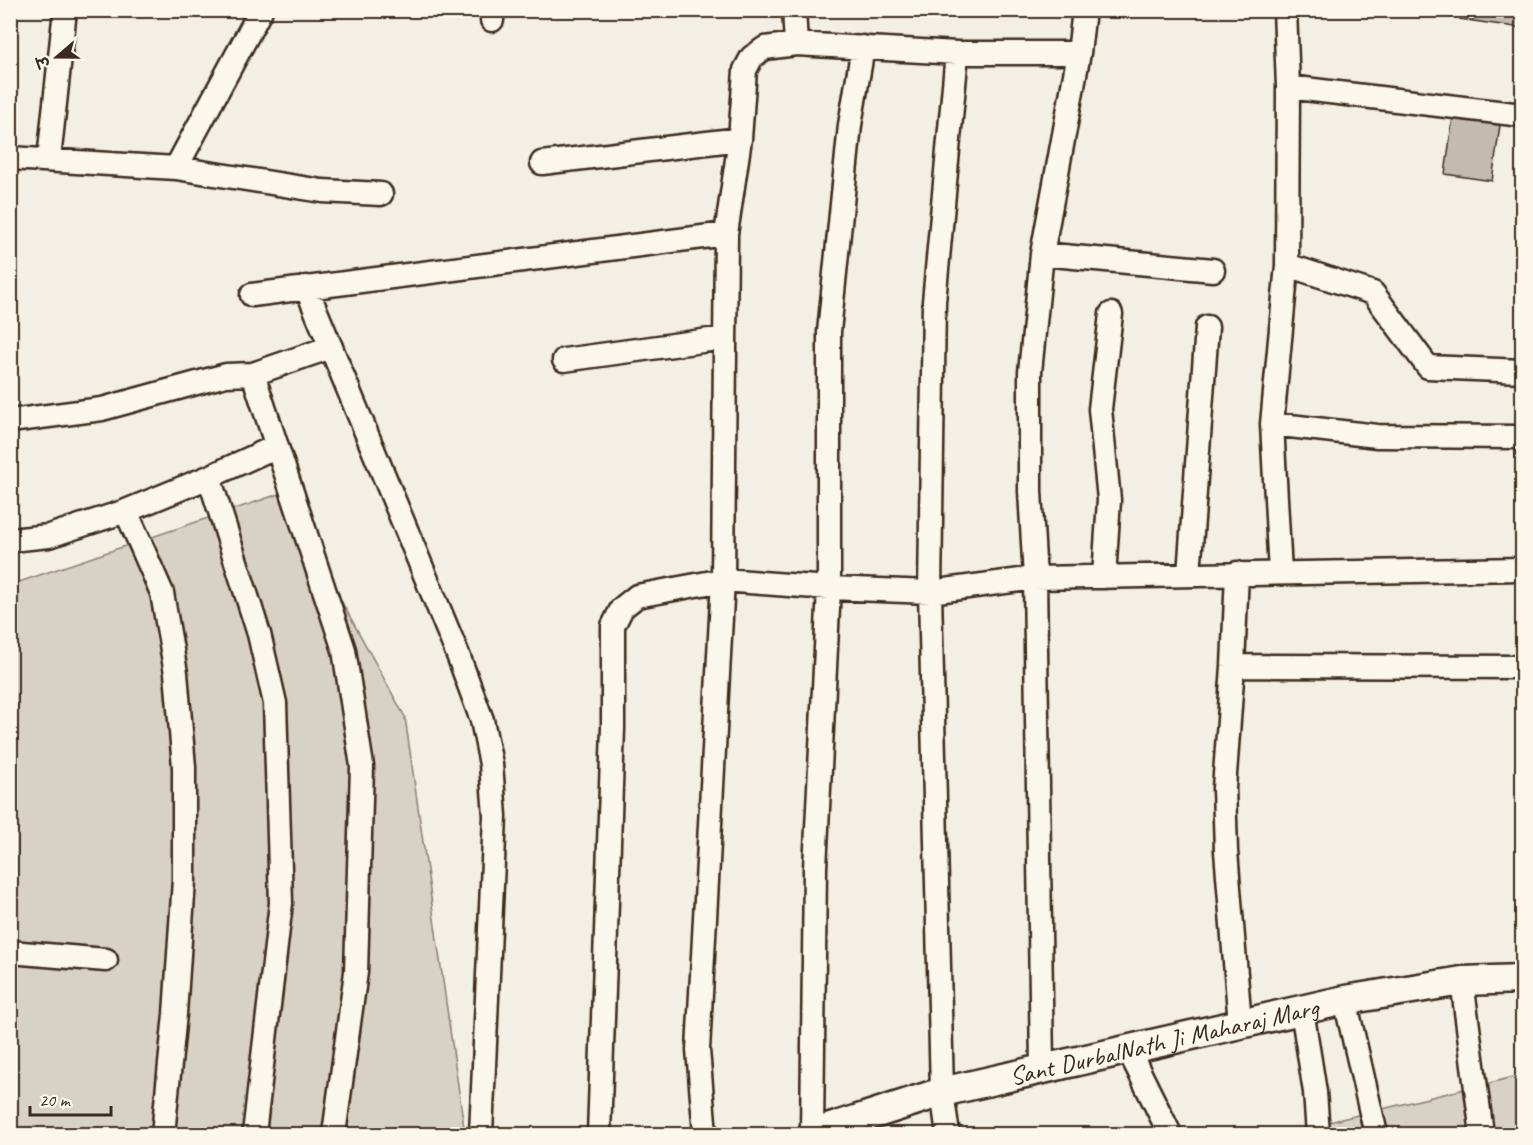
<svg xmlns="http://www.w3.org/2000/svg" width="1533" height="1145" font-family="Caveat,'Playpen Sans Deva',sans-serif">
<rect width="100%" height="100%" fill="#f3efe4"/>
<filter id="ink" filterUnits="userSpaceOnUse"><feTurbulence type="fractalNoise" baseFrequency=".0167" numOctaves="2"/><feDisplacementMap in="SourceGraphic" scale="12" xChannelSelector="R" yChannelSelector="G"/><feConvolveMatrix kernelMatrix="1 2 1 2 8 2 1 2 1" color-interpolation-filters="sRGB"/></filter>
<g filter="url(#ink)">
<path fill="#d8d1c6" stroke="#8a7e72" stroke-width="1.5" d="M282 493 405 717 465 1134H11L10 585Z
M1522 1075V1134H1280Z"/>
<path fill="#c3bbb0" stroke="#3b2a1e" stroke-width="1.5" d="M1462 10H1522V28L1460 19Z
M1453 117 1500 125 1492 181 1445 174Z"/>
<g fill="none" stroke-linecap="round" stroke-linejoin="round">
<defs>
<path id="minor" d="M794 10 796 44
M492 20V10
M1288 87 1522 115
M10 158 176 168 322 191 381 194
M49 159 65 10
M542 163 740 139
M176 168 261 10
M1042 254 1213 270
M1287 265 1373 293 1428 367 1522 371
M306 287 458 655 482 720 491 764 495 816 481 1134
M252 295 726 234
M564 360 724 338
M253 374 344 650 362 766 356 972 334 1134
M10 421 102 409 226 375 253 374 331 347
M1272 424 1377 436 1522 437
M209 477 259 634 275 703 281 903 254 1134
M126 511 162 593 176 673 184 767V880L175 1014 163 1134
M10 540 49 536 126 511 209 477 277 446
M1237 573 1233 666 1224 788 1226 851 1240 1024
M1280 573 1272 424 1287 265 1288 87 1285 10
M1189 574 1207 327
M1104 577 1109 500 1100 409 1111 314
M1233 666 1522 667
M10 952 106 960
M1462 981 1482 1134
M1345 1000 1376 1134
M1302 1010 1315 1092 1318 1134
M1128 1049 1170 1134
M1042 1068 1035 578 1030 491V372L1042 254 1079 53 1084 10
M599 1134 613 728V626L622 608 637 596 723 580 829 588 930 592 1035 578 1522 569
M705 1134 698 1050 723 580 726 234 740 139 745 70 752 57 765 48 796 44 957 53H1079
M812 1134 815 868 829 588V332L850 125 863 47
M948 1134 942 1092 930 592 934 302 957 53"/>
<g id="tertiary">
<path id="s1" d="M812 1134 942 1092 1345 1000 1462 981 1522 979"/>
</g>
</defs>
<use href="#minor" stroke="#3b2a1e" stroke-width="27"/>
<use href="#tertiary" stroke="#3b2a1e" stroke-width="33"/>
<path stroke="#3b2a1e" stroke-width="4" stroke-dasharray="6 4.5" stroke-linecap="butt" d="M1518 1006 1522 1044"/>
<use href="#minor" stroke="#fbf7ec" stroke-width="22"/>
<use href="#tertiary" stroke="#fbf7ec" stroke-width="28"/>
</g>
</g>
<g text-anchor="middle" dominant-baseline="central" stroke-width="4.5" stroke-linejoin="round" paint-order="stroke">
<g font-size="26" fill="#3b2a1e" stroke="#fbf7ec">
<text stroke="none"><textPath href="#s1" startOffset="364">Sant DurbalNath Ji Maharaj Marg</textPath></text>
</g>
</g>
<rect width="1533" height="1145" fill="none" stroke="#fbf7ec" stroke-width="36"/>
<rect x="18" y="18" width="1497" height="1109" fill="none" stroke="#3b2a1e" stroke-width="2" filter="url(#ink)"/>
<g transform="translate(57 57) rotate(250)" stroke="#fbf7ec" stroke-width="4.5" paint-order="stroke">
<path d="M0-4.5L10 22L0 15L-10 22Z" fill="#3b2a1e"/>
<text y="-9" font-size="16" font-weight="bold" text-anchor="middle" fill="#3b2a1e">उ</text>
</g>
<path d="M30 1106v9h81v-9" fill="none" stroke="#3b2a1e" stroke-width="3"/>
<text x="39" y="1106" font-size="18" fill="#3b2a1e" stroke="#fbf7ec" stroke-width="4.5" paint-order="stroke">20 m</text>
</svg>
